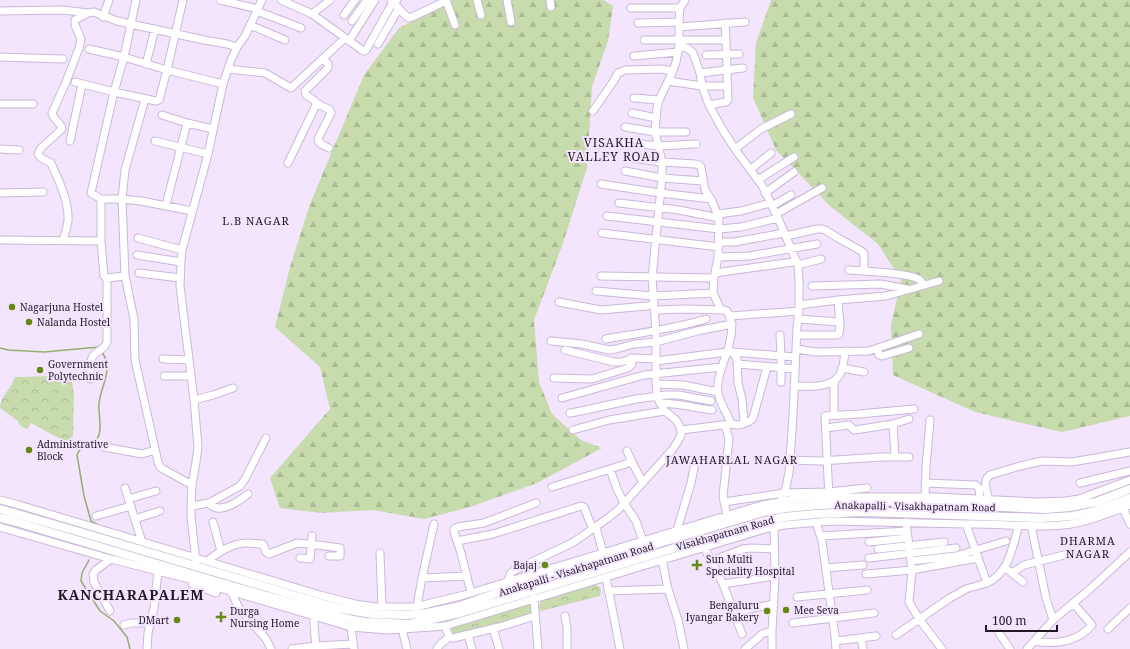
<svg xmlns="http://www.w3.org/2000/svg" width="1130" height="649" font-family="'Noto Serif',serif">
<defs>
<pattern id="forest-firs" width="22" height="20" patternUnits="userSpaceOnUse"><rect width="22" height="20" fill="#c7dbac"/><path d="M5 1l3.5 6h-7zM16 11l3.5 6h-7z" fill="#abbb94"/></pattern>
<pattern id="park-crowns" width="20" height="18" patternUnits="userSpaceOnUse"><rect width="20" height="18" fill="#c7dbac"/><path d="M2 6a3 3 0 1 1 6 0M12 15a3 3 0 1 1 6 0" fill="none" stroke="#abbb94"/></pattern>
</defs>
<rect width="100%" height="100%" fill="#f4e5ff"/>
<path fill="url(#forest-firs)" d="M453 0H604L613 6 608 41 592 87 587 168 562 246 534 320 539 382 552 414 581 440 602 448 537 483 470 507 424 519 373 510 321 513 280 508 270 478 330 409 320 367 275 327 290 267 310 204 364 75 399 28Z
M771 0H1130V416L1062 432 975 412 893 375 891 325 901 280 878 244 831 207 776 150 753 98 756 43Z"/>
<path fill="url(#park-crowns)" d="M54 376 72 382 74 394 73 435 70 440 66 442 31 423 28 429 22 427 18 423V421L0 408C0 397 12 388 15 377Z
M594 584 600 587 601 590 600 596 541 611 539 607 541 601 543 599Z
M530 604 532 606 531 614 487 627 455 635 452 631V625Z"/>
<g fill="none" stroke-linecap="round" stroke-linejoin="round">
<path stroke="#95af6d" stroke-width="1.5" d="M0 348 8 350 44 352 99 347
M100 526 91 521 84 496 77 455C78 452 80 449 83 448 89 444 96 444 99 435 102 426 98 412 99 403 101 385 114 370 102 352
M89 560 82 573 81 581 100 611 114 621 127 637 130 649"/>
<defs>
<path id="minor" d="M136 0 124 57 114 92 156 101 159 100 167 70 183 0
M220 0 258 9
M281 0 312 14 362 50 364 51 366 50 393 2 397 0
M391 0 406 16 409 18 412 17 446 1
M446 0 455 25
M477 0 481 15
M507 0 511 22
M550 0 551 7
M631 8H680
M0 11 63 10 88 13
M257 11 301 28
M312 14 330 0
M344 15 355 0
M103 17 109 0
M352 21 367 0
M638 23 679 22
M725 23 726 40
M250 25 285 40
M679 27 745 22
M644 40H726L728 100 726 102 709 105
M349 41 375 0
M378 44 399 8
M679 46 687 48 690 50 693 53 700 73 702 86 709 105 721 127 735 149 763 187 778 218 798 265 799 280V311L797 327 793 416 789 473 786 487 781 501
M89 49 124 57 167 70 223 84
M706 55 739 54
M634 56 678 52
M0 57 63 59
M146 64 155 29
M228 69 265 73 291 88 345 38
M700 73 743 68
M668 81 702 86H728
M75 82 114 92 91 193 101 199V241L104 276 107 278 125 276
M634 98 659 100
M316 103 330 110 331 113 318 139C318 144 325 146 329 148
M0 104H33
M593 111 613 82 618 73 625 70 661 69 673 71
M632 113 656 118
M162 115 187 123 213 129
M625 127 655 132H686
M70 141 82 84
M155 141 208 154
M623 142 658 146 696 144
M0 149 19 150
M735 149 761 129 791 114
M631 158 662 162 695 164 699 165 701 167 705 190 711 199 719 218 718 257 714 278 713 293 721 310
M288 163 316 105 315 101 306 95 305 91 328 68V64L323 58
M751 169 771 153
M625 171 662 178 703 181
M758 180 794 157
M601 184 660 193 711 199
M0 193 43 192
M765 193 794 172
M101 199H122L125 170 145 99
M619 203 679 210 719 218
M166 205 187 123
M772 206 791 195
M718 214 741 211 770 203
M776 214 822 188
M607 216 719 229 741 227 778 218
M602 233 719 247
M786 236 817 229H822L825 230 838 238 863 252 864 254V271
M138 238 182 250
M0 240 101 241
M63 240C65 234 67 227 68 221 69 201 59 181 51 163L41 158 38 154 41 148 62 129C61 122 53 120 52 113L66 82 79 48 81 39 75 25V20L88 13 94 12 117 21 204 40 227 44 237 47
M718 242H734L784 233
M137 255 181 262
M718 257 749 256 817 244
M798 265 821 259
M849 270C862 271 912 273 920 280 922 282 923 284 924 285
M139 273 180 278
M715 273 793 262
M601 276 714 278
M812 286 881 284 907 289
M596 291 653 296 713 293
M559 302 601 310 647 306 654 304
M799 305 838 300 886 296 939 281
M655 310 685 309 724 310 727 311C735 326 731 335 728 350L735 355 737 359 738 383 742 399 744 422 743 424 737 425 731 424 681 430
M730 316 799 311
M798 319 839 322
M780 335 781 356V382
M797 335H837L839 334 840 325 838 300
M606 339C639 333 674 329 706 319
M551 341 582 344 609 350 616 349 634 344 656 342 697 331 732 324
M877 348 879 355 882 356 909 348
M796 349 816 352 869 351 919 334
M565 350 614 362H621L635 358 656 359
M728 350C724 360 716 382 718 393 720 404 728 414 731 424
M732 352 795 357
M163 359 189 360
M656 361 727 352
M738 364 795 369
M842 368 864 372
M164 376H191
M554 378 592 379 628 368 632 364 631 358
M90 379C91 373 89 361 93 356 98 350 104 350 107 342V278
M834 381V415
M656 384 683 385 718 392
M794 386C808 386 829 389 839 376 844 369 844 359 845 351
M562 398 644 375 722 367
M194 400 213 395 233 388
M660 403C679 403 693 408 712 410
M570 413 581 411 636 399 666 395H679L711 401
M744 422C748 423 750 422 753 418L767 367
M893 424 895 457
M725 425 729 439 723 496 727 516
M826 428 849 425 854 430H855L893 424 909 419
M573 430 609 420 665 411
M104 447 142 454 155 450
M627 451 632 462 643 483
M790 460 820 461 881 457H909
M610 469 632 462
M925 483 976 485 979 488 980 499
M1080 483 1130 471
M192 485 163 469 160 467 158 462 135 360 134 319 125 276 122 199 141 201 192 211
M552 487 610 469 617 489 624 503 636 521 643 541
M125 488 142 542
M925 497 926 467 930 420
M829 498 825 416 859 414 914 409
M128 499 156 491
M0 500 19 505 320 595 355 604 376 607H415L464 595 762 505 791 500 815 498 859 497H935L1037 502 1066 501 1079 499 1130 480
M989 500C987 492 982 480 990 475L1020 466 1042 461 1072 462 1130 452
M724 502 784 493 829 492 867 488
M209 503C219 516 239 501 248 494
M191 506 209 503 240 486 245 479 266 438
M1123 508 1130 524
M96 516 131 506
M135 519 160 511
M213 522 221 551
M816 522 822 541 835 636 836 649
M906 522 912 570 909 602 919 619 942 649
M966 524 987 583C1010 572 1012 547 1019 525
M1031 525 1046 598 1053 620
M0 527 111 559 193 580 351 627 388 630 445 626 768 528 784 525 832 521 966 524C1001 523 1037 529 1071 524 1091 521 1111 512 1130 505
M677 530 691 483 694 468
M821 536 907 531
M457 541 493 534 581 506 584 507 591 525 596 527 603 553
M869 542 908 538
M704 547 723 584 742 634
M878 549 944 542
M380 553 382 607
M300 558 310 559 312 536
M869 558 956 548
M662 560 668 589 678 620 684 649
M207 561C219 552 232 543 247 543 252 543 258 544 263 544L266 552 269 554 297 543 318 545 340 548V556H329
M711 561 743 549 751 548 774 549
M911 561 956 556 1006 541
M196 562 191 516V506L192 485 196 462 198 447 194 400 180 286 181 262 182 250 208 154 223 84 231 60 237 47 245 36 262 0
M826 568 863 565
M1008 570 1023 582
M1012 573 1024 565 1068 554
M866 574 912 570 978 558
M606 577 620 649
M194 578 192 584 194 585 216 593
M422 578 467 576
M507 582 511 573 515 570 572 543 584 535 608 518 618 510 673 449 678 441 681 435V430L679 425 676 420 665 411 660 403 657 396 656 384V331L655 319 652 278 662 178V162L655 132 657 108 659 100 673 71 676 62 679 46V22L680 8 685 0
M723 584 775 576
M608 591 668 589
M232 593 236 602 239 608 266 639 271 649
M471 593 461 553 454 532V529L458 527 484 523 536 503
M797 597 867 590
M534 598 538 649
M417 606 422 578 434 524
M110 611 94 582 93 574 96 570 111 559
M733 612 774 604
M565 616 567 628V649
M314 617V624L316 649
M793 623 874 613
M124 625 132 623H151
M445 626 448 634 450 637 453 638 499 627 535 616
M351 627 354 649
M493 628 499 649
M402 629 407 649
M1108 629 1130 608
M999 633 1010 649
M468 635 472 649
M896 635 950 598 966 589 987 583
M861 638 863 649
M836 641 876 636
M1034 641C1055 645 1078 642 1092 625L1073 603
M147 649 148 633 154 608 158 571
M292 649 315 646 353 644
M437 649C440 643 445 640 450 637
M745 649 762 634 772 631
M772 649V631L775 576 774 527
M1027 649 1053 620 1090 589 1130 552"/>
<path id="major" d="M0 509 80 532 327 605 354 611 373 614 408 615 427 613 460 606 519 585 683 536 763 512 786 508 818 505 867 503 931 504 1045 509 1070 507 1096 502 1130 489
M0 518 16 522 235 587 353 620 366 622 410 624 460 613 761 522 784 517 815 514 864 512 1042 518 1073 516 1095 511 1130 498"/>
</defs>
<use href="#minor" stroke="#cbb8d7" stroke-width="9"/>
<use href="#major" stroke="#cbb8d7" stroke-width="10"/>
<use href="#minor" stroke="#fff" stroke-width="7"/>
<use href="#major" stroke="#fff" stroke-width="8"/>
</g>
<g fill="#658a11" stroke="#f4e5ff" stroke-width="1.5">
<circle cx="12" cy="307" r="4"/>
<circle cx="29" cy="322" r="4"/>
<circle cx="40" cy="370" r="4"/>
<circle cx="29" cy="450" r="4"/>
<circle cx="545" cy="565" r="4"/>
<path d="M695 559h4v4h4v4h-4v4h-4v-4h-4v-4h4z"/>
<circle cx="786" cy="610" r="4"/>
<circle cx="767" cy="611" r="4"/>
<path d="M219 611h4v4h4v4h-4v4h-4v-4h-4v-4h4z"/>
<circle cx="177" cy="620" r="4"/>
</g>
<g text-anchor="middle" dominant-baseline="central" stroke-width="4" stroke-linejoin="round" paint-order="stroke">
<g font-size="10" fill="#201925" stroke="#f4e5ff" text-anchor="start">
<text x="20" y="307">Nagarjuna Hostel</text>
<text x="37" y="322">Nalanda Hostel</text>
<text x="48" y="364">Government<tspan x="48" dy="12">Polytechnic</tspan></text>
<text x="37" y="444">Administrative<tspan x="37" dy="12">Block</tspan></text>
<text x="706" y="559">Sun Multi<tspan x="706" dy="12">Speciality Hospital</tspan></text>
<text x="537" y="565" text-anchor="end">Bajaj</text>
<text x="759" y="605" text-anchor="end">Bengaluru<tspan x="759" dy="12">Iyangar Bakery</tspan></text>
<text x="794" y="610">Mee Seva</text>
<text x="230" y="611">Durga<tspan x="230" dy="12">Nursing Home</tspan></text>
<text x="169" y="620" text-anchor="end">DMart</text>
</g>
<g font-size="10" fill="#201925" stroke="#f4e5ff">
<text transform="translate(915 506) rotate(1)">Anakapalli - Visakhapatnam Road</text>
<text transform="translate(725 533) rotate(-16)">Visakhapatnam Road</text>
<text transform="translate(576 569) rotate(-17)">Anakapalli - Visakhapatnam Road</text>
</g>
<g font-size="11" letter-spacing="1" fill="#201925" stroke="#f4e5ff">
<text x="256" y="220">L.B NAGAR</text>
<text x="732" y="459">JAWAHARLAL NAGAR</text>
<text x="1088" y="540">DHARMA<tspan x="1088" dy="13">NAGAR</tspan></text>
</g>
<g font-size="12" letter-spacing="1" fill="#201925" stroke="#f4e5ff">
<text x="614" y="142">VISAKHA<tspan x="614" dy="14">VALLEY ROAD</tspan></text>
</g>
<g font-size="14" font-weight="bold" letter-spacing="1" fill="#201925" stroke="#f4e5ff">
<text x="131" y="594">KANCHARAPALEM</text>
</g>
</g>
<path d="M986 625v6h71v-6" fill="none" stroke="#201925" stroke-width="2"/>
<text x="992" y="625" font-size="12" fill="#201925" stroke="#f4e5ff" stroke-width="3" paint-order="stroke">100 m</text>
</svg>
